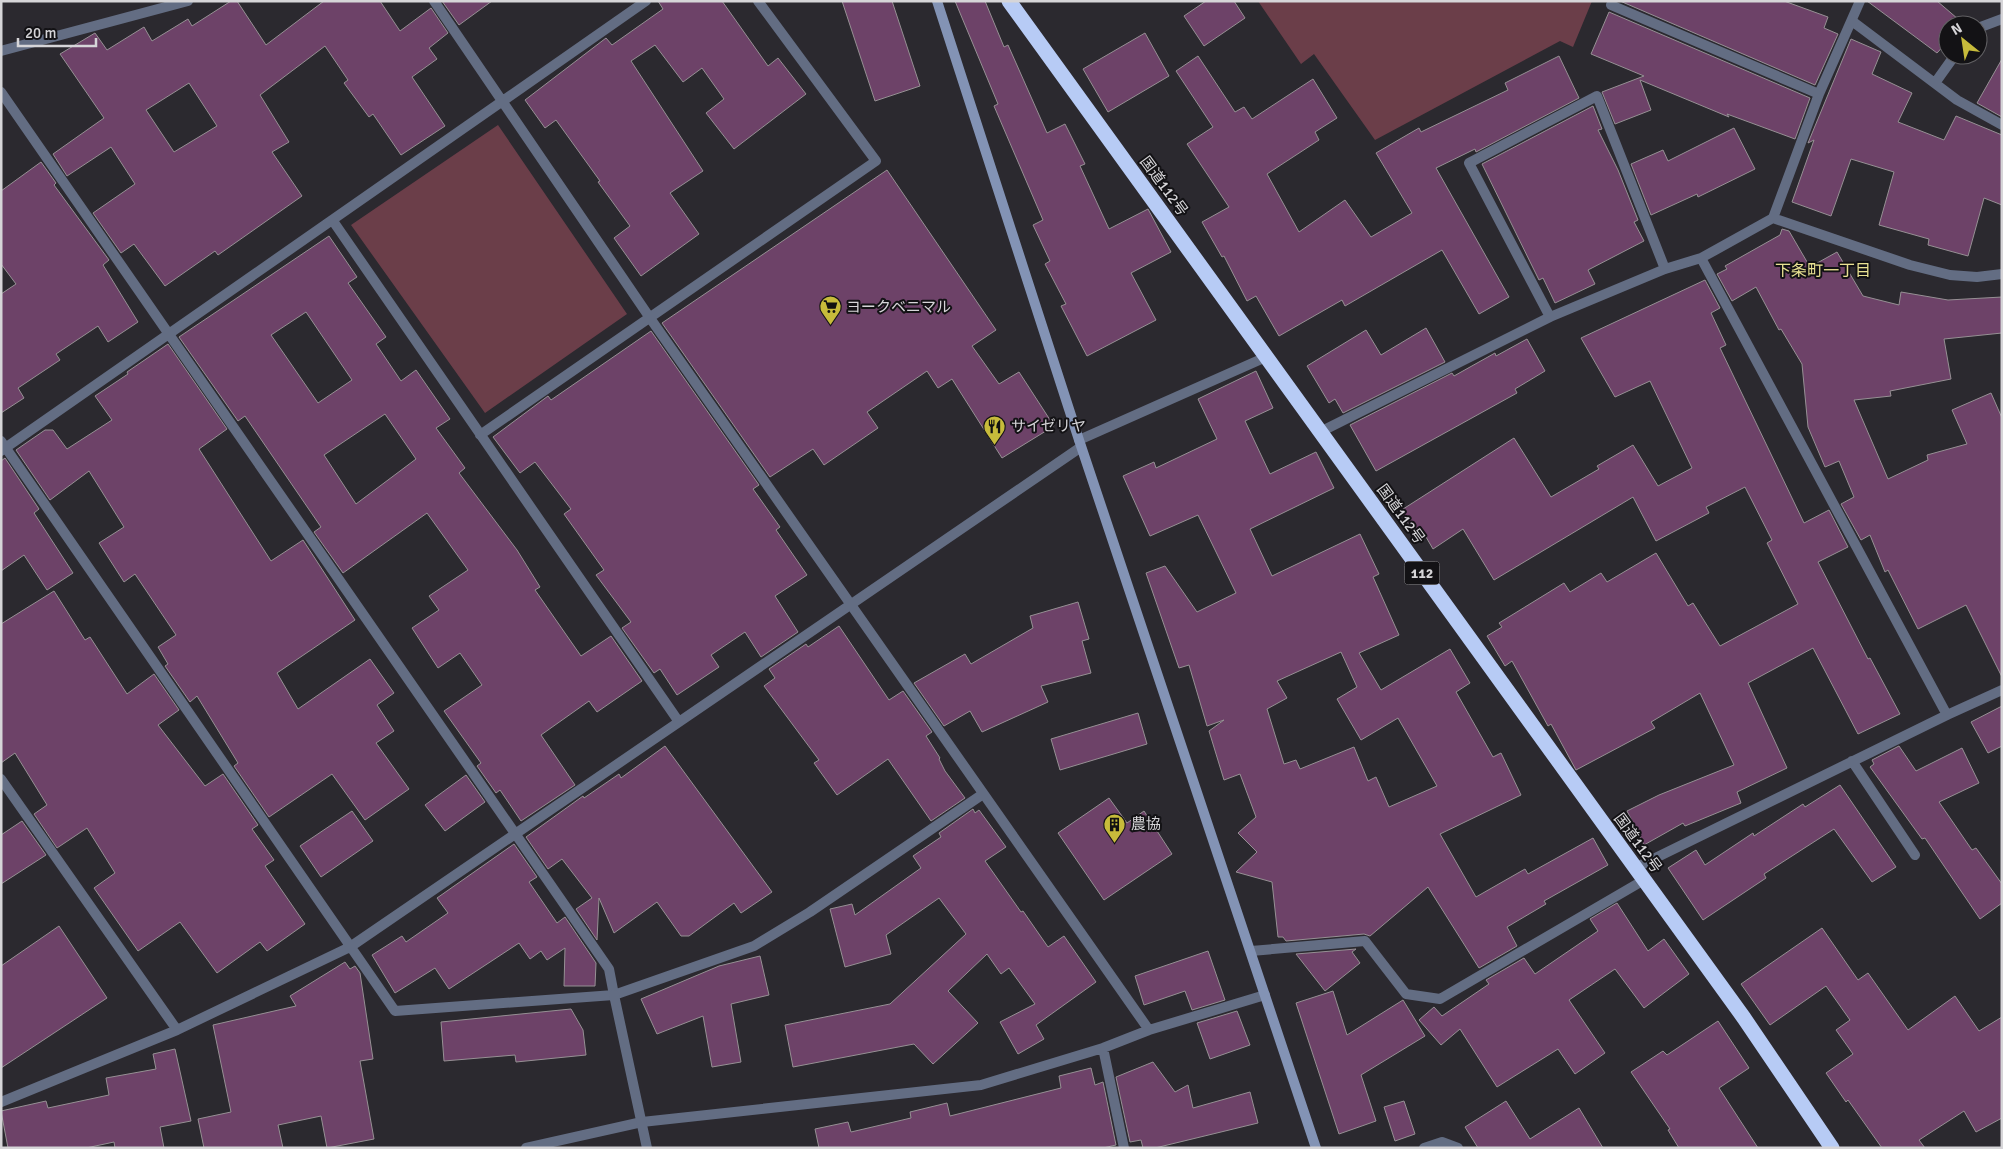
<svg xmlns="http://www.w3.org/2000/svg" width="2003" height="1149" font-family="Signika,'Noto Sans JP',sans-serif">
<rect width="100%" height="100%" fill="#2b292f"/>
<path fill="#6b3e49" d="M1258 1H1592L1573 47 1560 41 1375 140 1314 54 1301 64Z
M498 125 627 314 485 413 351 225Z"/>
<path fill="#6d4268" stroke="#969094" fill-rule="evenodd" d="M231 1H237L266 45 324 1H380L400 31 431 8 448 33 429 48 437 59 412 77 445 126 401 155 373 114 369 117 344 83 348 80 325 46 260 95 289 142 272 152 302 196 218 255 215 251 165 286 134 244 121 253 93 213 135 184 111 147 67 176 53 154 104 118 60 54 95 33 107 50 144 27 152 41 188 19 192 26ZM189 83 217 126 174 152 146 110Z
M442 1H492L459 25Z
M658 1H722L768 66 778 58 806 94 734 149 706 113 724 99 702 68 683 82 655 45 631 61 703 171 670 193 699 234 641 276 614 238 630 226 598 182 600 181 556 120 545 128 525 100 606 38 612 45 663 9Z
M842 1H892L920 86 875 101Z
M955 1H985L1004 47 1008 45 1047 133 1065 124 1085 164 1080 166 1109 229 1148 209 1171 252 1131 273 1156 320 1087 356 1061 306 1066 304 1045 264 1050 261 1033 225 1043 220 994 106 998 104Z
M1206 1H1234L1245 18 1204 46 1184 16Z
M1620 1H1784L1828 17 1824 28 1838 34 1815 85Z
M1867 1H1937L1965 25H1948V41L1937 53Z
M1609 12 1810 98 1795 139 1727 114 1729 117 1640 80 1651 110 1615 124 1602 92 1644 76 1591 54Z
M1145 33 1169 76 1108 112 1083 69Z
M1851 39 1881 52 1872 74 1912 93 1898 122 1944 140 1956 116 2002 135V205L1984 198 1968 256 1928 245 1929 239 1879 225 1894 172 1851 159 1831 216 1792 202 1814 140 1808 143Z
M1198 56 1235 112 1244 107 1252 119 1313 79 1337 118 1315 132 1319 140 1267 174 1299 232 1345 200 1371 237 1412 213 1376 153 1419 128 1421 132 1508 90 1505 83 1559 56 1579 98 1476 152 1475 149 1436 168 1509 297 1479 314 1442 250 1345 306 1342 300 1279 336 1256 296 1247 301 1224 256 1222 257 1202 222 1229 207 1187 144 1213 127 1176 71Z
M2002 59V117L1977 103Z
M1593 106 1602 129 1598 130 1618 170 1638 220 1634 222 1644 241 1588 270 1595 284 1555 303 1543 278 1539 280 1482 164Z
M1734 128 1755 169 1698 197 1697 194 1651 215 1631 164 1663 150 1668 161Z
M41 162 56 183 54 185 109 260 103 265 138 322 108 342 98 326 56 354 60 360 18 388 24 398 1 413V294L16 284 1 264V191Z
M887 170 996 330 972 346 999 384 1019 372 1054 426 1002 458 952 379 938 388 927 371 867 412 878 428 824 465 813 449 770 477 662 323Z
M1782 229 1789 231 1810 267 1837 252 1863 296 1899 305 1901 292 1948 300 2002 297V333L1944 339 1951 379 1890 391 1891 396 1854 400 1888 479 1928 460 1927 455 1967 444 1952 410 1991 393 2002 418V677L1966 605 1918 629 1888 570 1885 572 1870 535 1861 540 1841 504 1854 497 1839 461 1825 467 1808 427 1802 364 1781 329 1779 330 1756 287 1732 301 1717 274 1727 269 1725 266 1780 235Z
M329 236 357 277 348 283 386 337 376 344 401 381 416 370 450 419 436 428 465 468 459 473 517 550 540 587 535 590 581 656 611 636 642 681 597 712 589 701 541 735 575 785 521 821 500 790 496 793 477 766 481 763 444 711 482 685 460 653 438 668 412 628 439 610 429 596 468 570 427 513 343 573 314 532 321 527 245 416 238 421 179 337ZM306 312 352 380 318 403 271 335ZM385 414 416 459 356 504 324 455Z
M1705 280 1720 308 1711 313 1726 345 1720 348 1804 523 1829 510 1848 547 1818 562 1868 659 1870 658 1900 714 1858 734 1813 648 1748 683 1787 768 1737 792 1741 803 1685 826 1683 823 1644 845 1627 811 1659 795 1734 765 1700 693 1651 722 1655 728 1576 770 1551 724 1548 726 1512 661 1505 666 1487 636 1502 627 1499 623 1564 583 1570 592 1601 573 1607 582 1656 553 1688 606 1693 603 1720 646 1798 604 1767 543 1772 540 1745 487 1706 507 1709 513 1656 541 1633 497 1494 580 1463 529 1433 549 1426 537 1420 541 1400 511 1514 438 1551 497 1599 469 1597 466 1633 445 1658 486 1692 468 1650 381 1615 397 1581 338Z
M1426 328 1445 362 1343 413 1335 399 1329 403 1307 366 1366 330 1381 355Z
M651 331 759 485 753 489 780 527 776 530 807 575 775 596 798 632 761 657 745 632 711 655 719 667 677 695 660 669 654 673 622 628 631 622 596 575 604 570 564 514 571 509 535 462 520 473 493 437 548 396 551 400Z
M1527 339 1545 371 1515 389 1517 393 1376 471 1350 425 1452 373 1454 376 1495 353 1496 356Z
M168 344 227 429 199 449 271 561 303 540 355 620 277 673 298 709 370 659 394 693 377 705 394 731 376 743 409 789 365 820 332 774 269 817 234 766 238 763 197 696 190 702 165 666 168 664 158 647 176 635 135 574 124 582 99 543 124 527 89 471 50 500 16 450 45 430H53L67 449 112 420 95 396 128 374 127 372Z
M1256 371 1273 408 1245 421 1270 474 1316 452 1334 488 1250 529 1272 576 1360 534 1379 574 1373 577 1399 635 1359 653 1381 690 1450 649 1470 683 1456 692 1493 757 1501 753 1521 795 1440 834 1476 897 1525 869 1528 874 1593 838 1608 865 1544 901 1546 904 1507 927 1517 946 1479 968 1428 887 1370 936 1364 934 1286 941 1283 937H1278L1272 882 1236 872 1257 852 1238 833 1256 817 1240 774 1224 780 1209 731 1224 720 1207 726 1189 665 1179 668 1146 573 1165 566 1197 612 1236 593 1198 515 1150 536 1123 476 1154 462 1156 468 1217 439 1198 399ZM1341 652 1357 687 1337 699 1361 740 1398 718 1437 786 1389 807 1376 777 1368 781 1354 747 1300 769 1296 760 1284 764 1267 709 1287 698 1277 681Z
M5 458 39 509 34 513 73 573 47 590 24 555 1 571V461Z
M54 591 85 640 90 637 127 694 154 674 179 710 158 725 205 786 223 774 258 825 252 829 274 860 265 866 305 924 267 951 260 942 217 973 180 922 138 951 94 888 115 873 87 828 57 848 34 814 47 805 15 753 1 763V624Z
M1078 602 1089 639 1082 641 1091 673 1041 686 1048 702 982 732 970 711 944 726 914 683 965 654 971 664 1033 628 1030 616Z
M839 626 889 700 903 691 932 732 926 736 940 758 939 759 945 771 965 798 931 821 888 759 837 795 814 763 819 760 764 686 775 678 769 669 806 644 808 647Z
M2002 706V746L1988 753 1971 722Z
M1138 713 1147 744 1060 770 1051 739Z
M665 746 772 892 741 913 734 903 689 936H681L657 902 614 933 599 898 597 940 576 909 592 898 562 859 548 869 526 837 583 796 584 798 619 774 621 778Z
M1899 746 1916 771 1962 748 1979 783 1939 802 1972 850 1976 848 2002 884V903L1980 919 1925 838 1922 839 1870 767 1874 764 1872 760Z
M466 775 485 802 445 831 425 805Z
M1840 785 1896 867 1872 882 1834 829 1764 874 1766 878 1703 920 1668 868 1696 850 1705 865 1753 833 1754 836 1803 804 1805 807Z
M1109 798 1127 823 1144 811 1172 854 1104 900 1058 833Z
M973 809 975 813 979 810 1006 847 985 861 1021 912 1023 911 1048 947 1064 936 1096 982 1036 1025 1044 1039 1018 1054 1000 1022 1035 1004 1009 968 1001 974 987 954 948 991 978 1023 933 1064 914 1044 793 1067 785 1025 890 1004 966 934 939 898 886 935 891 954 845 967 830 909 852 904 855 915 921 868 913 856 941 837 939 833Z
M352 811 373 841 321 877 300 846Z
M22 821 46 855 1 884V835Z
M514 844 537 877 529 882 557 923 565 917 596 963 595 986H564L565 948 547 960 541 951 530 959 519 943 449 989 435 968 395 993 372 955 402 936 406 942 448 913 437 898Z
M1617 903 1648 951 1664 939 1689 974 1644 1008 1615 969 1569 1000 1605 1053 1575 1074 1558 1049 1497 1087 1460 1029 1441 1045 1419 1020 1434 1007 1442 1016 1489 984 1486 980 1524 958 1535 974 1598 931 1590 919Z
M59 926 107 998 1 1068V966Z
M1822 928 1858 980 1868 973 1908 1030 1955 996 1979 1031 2002 1017V1118L1976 1132 1964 1111 1919 1140 1925 1148H1882L1848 1100 1846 1102 1826 1073 1853 1054 1836 1030 1850 1020 1826 986 1770 1025 1741 984Z
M1356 949 1352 952 1360 963 1325 991 1296 954Z
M1208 951 1225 1000 1192 1010 1185 991 1144 1005 1135 976Z
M760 956 769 995 731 1004 741 1062 712 1067 703 1016 657 1034 641 999 719 966Z
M345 962 350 969 355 966 360 973 373 1059 360 1061 374 1139 327 1148 321 1116 278 1125 283 1148H204L198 1119 231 1112 213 1025 296 1006 290 996Z
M1333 991 1347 1035 1403 1000 1425 1036 1361 1075 1376 1121 1339 1134 1296 1003Z
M571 1009 583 1030 586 1055 516 1062 515 1055 444 1061 441 1022Z
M1237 1011 1250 1045 1210 1059 1197 1023Z
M1718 1021 1749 1068 1719 1088 1758 1148H1679L1668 1130 1670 1129 1631 1072 1663 1051 1667 1055Z
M175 1049 191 1121 160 1127 164 1148H115L114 1142 86 1148H8L1 1111 46 1101 48 1108 109 1095 106 1078 156 1069 153 1054Z
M1153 1062 1175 1092 1188 1085 1193 1108 1250 1092 1258 1123 1155 1148H1143L1141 1140 1130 1142 1116 1077Z
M1091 1068 1095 1085 1103 1082 1116 1145 1103 1148H819L815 1129 848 1122 851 1132 911 1118 910 1112 947 1103 950 1116 1061 1088 1059 1076Z
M1404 1101 1415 1134 1395 1141 1384 1107Z
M1506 1101 1530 1139 1579 1108 1603 1148H1478L1465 1127Z"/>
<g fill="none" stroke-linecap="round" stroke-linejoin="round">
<path stroke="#636d83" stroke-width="10" d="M434 1 650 318 1149 1030
M1611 5 1819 94
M1852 21 1957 100 2002 125
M1978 28 2002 19
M1 51 188 1
M1935 83 1955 55
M1 92 609 969 614 995
M1773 218 1910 265 1950 275 1977 277 2002 274
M333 221 679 722
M1701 258 1947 715
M1550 317 1469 163 1597 96 1665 269
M1320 432 1550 317 1665 269 1701 258 1773 218 1819 94 1860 1
M480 435 876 161 758 1
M1079 440 1266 357
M1 441 395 1011 614 995 754 946 810 912 983 794
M1 451 646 1
M1852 761 1915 855
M1 779 177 1030
M1635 868 1947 715 2002 690
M1251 951 1365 941 1406 994 1440 999 1644 880
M1103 1048 1124 1148
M1 1102 177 1030 350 947 1081 447
M526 1148 642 1122 981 1085 1103 1048 1149 1030 1265 995
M1424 1148 1442 1142 1458 1148"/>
<path stroke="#636d83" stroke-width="10" d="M614 995 647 1148"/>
<path stroke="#8393b5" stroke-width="10" d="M937 1 1079 440 1316 1148"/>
<path stroke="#b7cbf5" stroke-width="15" d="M1009 1 1744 1018 1832 1148"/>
</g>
<defs>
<symbol id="supermarket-pin" viewBox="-11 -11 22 30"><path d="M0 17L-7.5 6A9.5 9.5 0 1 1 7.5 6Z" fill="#c7bb3b" stroke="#131215"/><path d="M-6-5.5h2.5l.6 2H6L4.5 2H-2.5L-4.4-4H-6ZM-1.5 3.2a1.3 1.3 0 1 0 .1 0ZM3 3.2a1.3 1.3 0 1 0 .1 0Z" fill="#111"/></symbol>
<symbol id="restaurant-pin" viewBox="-11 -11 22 30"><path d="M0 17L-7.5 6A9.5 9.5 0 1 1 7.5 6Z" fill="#c7bb3b" stroke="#131215"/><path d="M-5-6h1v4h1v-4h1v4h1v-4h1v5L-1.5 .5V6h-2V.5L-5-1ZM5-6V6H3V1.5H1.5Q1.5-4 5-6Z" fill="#111"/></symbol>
<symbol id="building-pin" viewBox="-11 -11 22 30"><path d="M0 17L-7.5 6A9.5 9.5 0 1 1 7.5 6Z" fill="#c7bb3b" stroke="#131215"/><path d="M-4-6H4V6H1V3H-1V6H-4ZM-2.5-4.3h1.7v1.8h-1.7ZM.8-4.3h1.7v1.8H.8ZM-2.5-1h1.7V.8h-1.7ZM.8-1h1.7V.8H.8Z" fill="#111"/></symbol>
</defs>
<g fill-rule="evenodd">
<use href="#supermarket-pin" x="818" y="294" width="25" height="34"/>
<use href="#restaurant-pin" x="982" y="414" width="25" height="34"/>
<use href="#building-pin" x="1102" y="812" width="25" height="34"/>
</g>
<g text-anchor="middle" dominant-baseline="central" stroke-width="4" stroke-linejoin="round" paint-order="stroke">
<rect fill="#131215" stroke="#9c9a9e" stroke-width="1" x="1404.5" y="561.5" width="35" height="23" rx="4"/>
<g font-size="14" font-weight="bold" fill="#d6d5d8">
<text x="1422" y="573">112</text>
</g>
<g font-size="15" fill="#d6d5d8" stroke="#131215">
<text transform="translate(1164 186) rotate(54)">国道112号</text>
<text transform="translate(1401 514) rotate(54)">国道112号</text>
<text transform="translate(1638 843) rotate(54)">国道112号</text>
</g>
<g font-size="15" fill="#d6d5d8" stroke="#131215" text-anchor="start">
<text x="846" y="307">ヨークベニマル</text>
<text x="1011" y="426">サイゼリヤ</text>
<text x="1131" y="824">農協</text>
</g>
<g font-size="16" fill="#e8e192" stroke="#131215">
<text x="1823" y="271">下条町一丁目</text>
</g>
</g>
<rect width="2003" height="1149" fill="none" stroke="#d6d5d8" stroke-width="5"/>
<g transform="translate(1963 40) rotate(330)"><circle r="24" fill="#131215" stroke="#616063"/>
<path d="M0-4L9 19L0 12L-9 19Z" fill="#c7bb3b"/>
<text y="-8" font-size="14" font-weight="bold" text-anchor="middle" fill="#d6d5d8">N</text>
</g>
<path d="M18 38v8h78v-8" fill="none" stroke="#d6d5d8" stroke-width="2.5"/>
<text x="25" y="38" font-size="15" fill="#d6d5d8" stroke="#131215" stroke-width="4" paint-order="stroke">20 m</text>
</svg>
